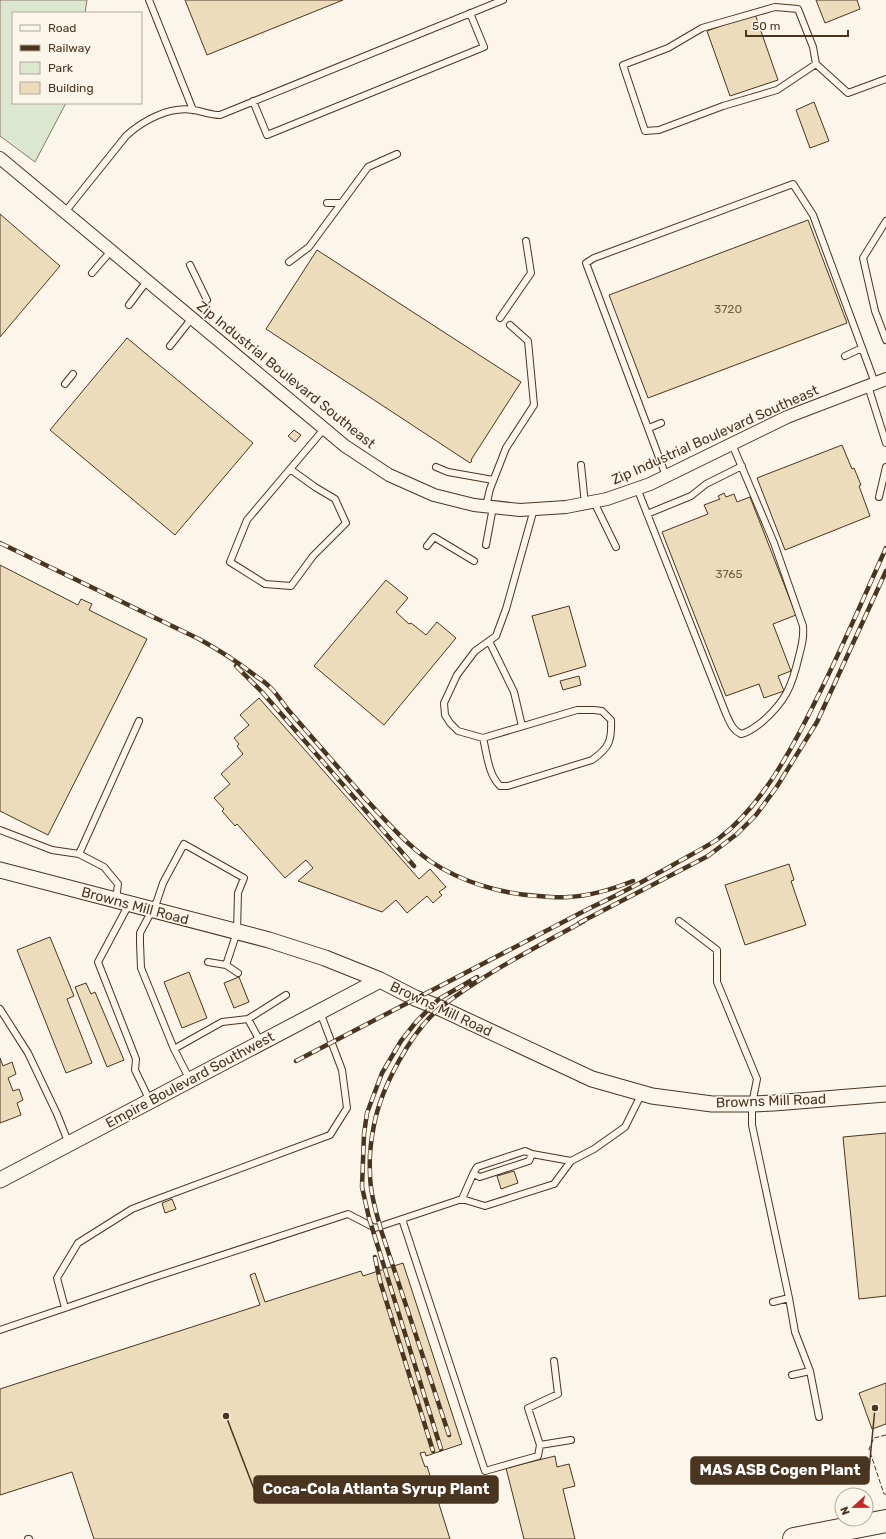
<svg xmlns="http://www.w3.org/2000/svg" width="886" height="1539" font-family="Rubik,sans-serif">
<rect width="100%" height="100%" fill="#fbf6e9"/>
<path fill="#dce7d0" stroke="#887966" d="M0 0H87L85 13H13V103H66L35 162 0 136Z"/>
<path fill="#ecdcbc" stroke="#4a3520" d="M185 0H343L207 55Z
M816 0H857L860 9 825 23Z
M755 14 778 80 730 96 707 31Z
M814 102 829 141 810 148 796 110Z
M0 214 60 266 0 337Z
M808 220 847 323 648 398 609 295Z
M317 250 521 382 471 460 472 461 470 463 266 329Z
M127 338 253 443 175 535 50 430Z
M294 430 301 435 295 442 288 436Z
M842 445 852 469 854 468 861 485 859 486 870 516 785 550 757 478Z
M724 493 726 497 734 494 737 502 750 497 796 615 773 624 791 671 778 676 784 691 764 698 759 684 726 696 662 532 708 514 704 505 720 499 718 496Z
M0 565 78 605 81 599 92 604 89 610 147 639 48 835 0 811Z
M386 580 408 598 396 612 409 624 411 623 426 635 437 622 456 638 384 725 314 666Z
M569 606 586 666 549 677 532 616Z
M579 676 581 685 563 690 560 681Z
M259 698 419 879 430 869 446 887 439 892 442 895 433 903 427 896 407 913 396 900 382 912 298 881 313 868 306 860 285 878 237 824 235 826 222 811 224 809 214 798 230 784 221 774 243 754 237 746 239 744 234 738 249 725 240 715Z
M789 864 794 880 791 881 806 925 745 945 725 885Z
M50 937 74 996 67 999 92 1063 66 1073 17 950Z
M189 972 207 1018 182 1028 164 982Z
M239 977 249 1002 234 1008 224 983Z
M86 983 91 994 95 992 124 1060 107 1067 75 987Z
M0 1058 3 1066 12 1062 16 1074 8 1078 13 1091 19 1089 23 1100 17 1103 21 1115 0 1123Z
M886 1133V1296L859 1299 843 1137Z
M514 1171 518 1183 501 1189 497 1176Z
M172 1199 176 1209 165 1213 162 1203Z
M403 1263 462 1444 426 1456 425 1452 420 1453 425 1467 427 1466 450 1539H94L72 1472 0 1495V1389L260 1305 250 1275 255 1273 265 1302 361 1271 363 1276Z
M886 1383V1424L872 1429 859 1393Z
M555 1456 557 1467 569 1464 575 1486 563 1489 575 1539H524L506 1468Z"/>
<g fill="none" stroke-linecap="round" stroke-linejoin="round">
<defs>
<path id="service" d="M149 0 193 110
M816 64 813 47 798 9 775 7 702 28 668 48 623 65 645 131 659 130 723 106 777 90 816 64 848 93 886 79
M253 101 267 135 484 47 470 13
M327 203H341
M65 212 126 136C142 121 169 106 193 110 202 111 210 115 220 115L503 0
M886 221 863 258 875 311 886 340
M289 262 309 247 368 167 397 154
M190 265 207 300
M92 273 111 251
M129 305 147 281
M500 318 531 273 526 241
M170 346 192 318
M845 356 862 348
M65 384 73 374
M868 386 886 443
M649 428 661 423
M581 465 585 504
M436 467 448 472 493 480
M290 469 315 487 335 499 346 523 313 556 291 586 265 584 230 562 247 520 324 429
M666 476 586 263 594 258 793 184 813 215 875 383
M637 488 726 714C730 722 732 730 741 734 750 732 755 727 762 722 786 701 792 686 799 656 802 645 804 637 803 626L774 543 732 444
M879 497 886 467
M594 502 616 547
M486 506 490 489 506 448 534 405 528 341 510 325
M647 514 691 496 706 484 742 466
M486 545 493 507
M427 546 434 537 474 561
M489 641 514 692 522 726
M483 738 577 710H594L602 711 611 720C612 741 609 748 592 760L508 786H500C488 774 487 754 483 738L458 731 450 723 445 715 444 703 457 675 475 651 496 636 506 609 534 509
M0 830 52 850 79 854
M116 900 118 884 104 867 79 854 139 721
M129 904 98 962 136 1059 135 1070 150 1101
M679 921 717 950V982L757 1079 752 1104V1125L789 1298 795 1332 810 1371 819 1417
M226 965 238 973
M0 1009 28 1053 57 1114 69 1144
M320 1012 342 1070 347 1108 330 1135 155 1200 132 1209 78 1243 57 1278 65 1308 149 1279 348 1214 375 1228 462 1199
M261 1043 248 1019 286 995
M174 1049 222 1022 248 1019
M190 1080 174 1049 141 968 140 943V933L157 901 163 883 184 844 244 878 238 893 237 932 226 965 208 962
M532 1154 529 1161 480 1177 473 1174 462 1199 485 1206 554 1184 571 1161 594 1149 625 1127 642 1093
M473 1174 477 1167 525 1151 532 1154 571 1161
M402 1219 485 1471 538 1456 540 1445
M773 1302 789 1298
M0 1330 65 1308
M554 1361 558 1394 528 1408 540 1445 571 1440
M792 1375 810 1371
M28 1539H29"/>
<path id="minor" d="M0 158 345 446 389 475 434 495 474 505 520 510 566 507 607 499 650 484 787 417 886 379"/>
<path id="tertiary" d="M0 870 269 940 325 958 380 980 415 998 440 1008 592 1079 652 1096 712 1104H752L774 1103 886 1094
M0 1180 380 980"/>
<path id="motorway" d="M794 1539 886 1521"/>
</defs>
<use href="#service" stroke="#4a3520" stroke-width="8"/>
<use href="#minor" stroke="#4a3520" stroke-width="14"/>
<use href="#tertiary" stroke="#4a3520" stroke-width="17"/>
<use href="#motorway" stroke="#4a3520" stroke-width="24"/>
<use href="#service" stroke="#fbf6e9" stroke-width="6"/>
<use href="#minor" stroke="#fbf6e9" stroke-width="12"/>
<use href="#tertiary" stroke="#fbf6e9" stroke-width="15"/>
<use href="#motorway" stroke="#fbf6e9" stroke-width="22"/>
<defs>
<path id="rail" d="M0 543 199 639C219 650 238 662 257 677 262 680 267 684 271 688 278 695 283 704 290 712 314 740 339 768 363 796 384 819 405 843 430 861 461 882 502 894 538 896 548 897 559 898 569 897 590 896 613 889 633 881
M236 666 262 692 414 866
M579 923 708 856 737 834 756 815 776 788 817 722 886 571
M296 1061 590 908C618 895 644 881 671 866 686 857 703 849 718 839 761 807 792 749 815 702 841 651 863 599 886 548
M375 1257 380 1281 433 1451
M449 1435 381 1230C376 1212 370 1192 370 1173 369 1157 371 1140 374 1125 381 1088 411 1031 441 1007 485 973 535 948 584 921
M441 1449 369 1218 362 1187 364 1134 367 1113 382 1073 401 1041 416 1022 439 999 477 977"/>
</defs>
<use href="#rail" stroke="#4a3520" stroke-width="4.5"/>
<use href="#rail" stroke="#fbf6e9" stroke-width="3" stroke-dasharray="9" stroke-linecap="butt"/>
<path stroke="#4a3520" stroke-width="1" stroke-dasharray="5 2" stroke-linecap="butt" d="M886 1435 874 1438 869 1449 884 1494H886"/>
</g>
<g text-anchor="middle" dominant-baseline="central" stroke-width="3" stroke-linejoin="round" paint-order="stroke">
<g font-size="12" fill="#725f47">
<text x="728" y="309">3720</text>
<text x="729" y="574">3765</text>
</g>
<g font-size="14" fill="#4a3520" stroke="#fbf6e9">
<text transform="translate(286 375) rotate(39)">Zip Industrial Boulevard Southeast</text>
<text transform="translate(715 435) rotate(-24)">Zip Industrial Boulevard Southeast</text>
<text transform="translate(135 906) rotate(15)">Browns Mill Road</text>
<text transform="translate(441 1009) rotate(25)">Browns Mill Road</text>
<text transform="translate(190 1080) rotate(-28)">Empire Boulevard Southwest</text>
<text transform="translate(771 1101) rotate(-2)">Browns Mill Road</text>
</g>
</g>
<path fill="none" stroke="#4a3520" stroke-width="1.5" d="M875 1408L869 1470M226 1416L254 1489"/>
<g fill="#4a3520" stroke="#fbf6e9" stroke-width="1.5">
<circle cx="875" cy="1408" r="4"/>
<circle cx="226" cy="1416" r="4"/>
</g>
<g fill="#4a3520" stroke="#4a3520" stroke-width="1.5">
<rect x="691" y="1457" width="178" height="27" rx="4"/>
<rect x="254" y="1476" width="244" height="27" rx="4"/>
</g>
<g font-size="15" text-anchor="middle" font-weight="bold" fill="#fff">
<text x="780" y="1475">MAS ASB Cogen Plant</text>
<text x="376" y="1494">Coca-Cola Atlanta Syrup Plant</text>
</g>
<rect x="12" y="12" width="130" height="92" fill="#fbf6e9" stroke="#b4a999"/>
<rect x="20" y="25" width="20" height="6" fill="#fbf6e9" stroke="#b4a999"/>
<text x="48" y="32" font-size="12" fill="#4a3520">Road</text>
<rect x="20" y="45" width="20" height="6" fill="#4a3520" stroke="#b4a999"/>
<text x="48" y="52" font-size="12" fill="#4a3520">Railway</text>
<rect x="20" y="62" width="20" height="12" fill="#dce7d0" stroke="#b4a999"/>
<text x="48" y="72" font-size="12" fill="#4a3520">Park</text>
<rect x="20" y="82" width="20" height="12" fill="#ecdcbc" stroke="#b4a999"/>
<text x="48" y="92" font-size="12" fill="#4a3520">Building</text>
<g transform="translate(854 1507) rotate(248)"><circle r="19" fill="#fbf6e9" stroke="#b4a999"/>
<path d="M0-3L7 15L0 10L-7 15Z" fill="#c62828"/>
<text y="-6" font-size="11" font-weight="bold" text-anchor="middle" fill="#4a3520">N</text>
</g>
<path d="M746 30v6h102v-6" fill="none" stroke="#4a3520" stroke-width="2"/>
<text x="752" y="30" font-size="12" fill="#4a3520" stroke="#fbf6e9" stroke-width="3" paint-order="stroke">50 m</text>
</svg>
